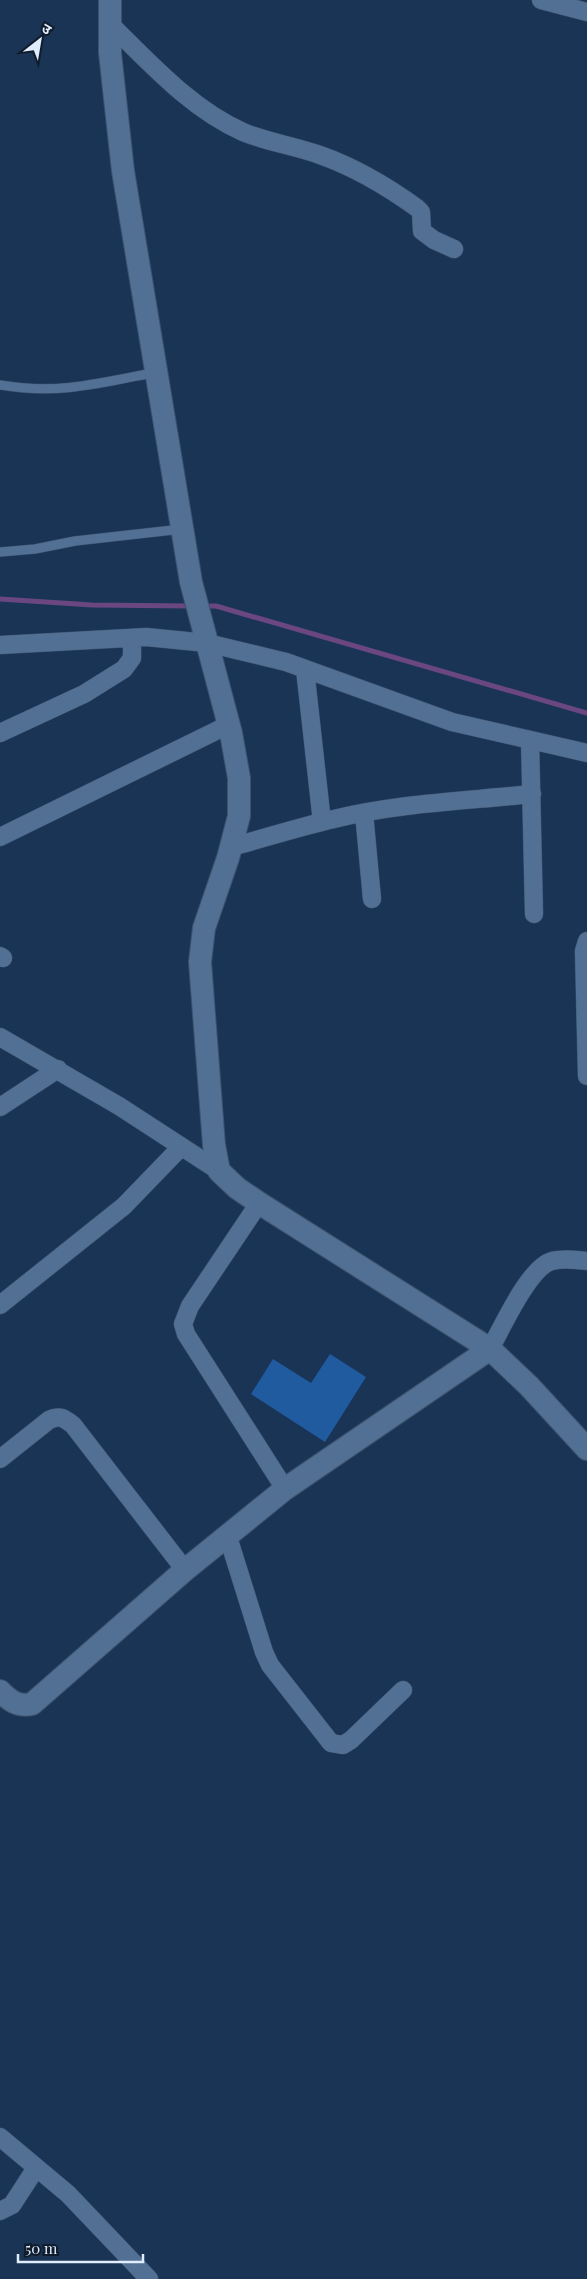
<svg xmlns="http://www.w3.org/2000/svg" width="587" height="2279" font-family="'Playfair Display','Noto Sans Devanagari',serif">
<rect width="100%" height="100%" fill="#1a3455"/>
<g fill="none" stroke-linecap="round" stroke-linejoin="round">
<path stroke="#6a4781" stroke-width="5" d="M0 599 92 605 191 606
M202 606H216L587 713"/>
</g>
<path fill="#205ba0" d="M330 1354 366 1377 325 1442 251 1394 273 1359 311 1383Z"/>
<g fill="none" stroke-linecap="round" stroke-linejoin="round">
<defs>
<path id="service" d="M0 385C58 395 101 383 157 372
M0 552 35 549 75 541 182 529"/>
<path id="minor" d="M541 0 587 12
M110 24C150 63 191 109 243 132 267 142 295 146 320 155 354 167 388 187 417 208L421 212 422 231 434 240 454 249
M0 645 146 637 207 643 286 662 452 722 587 753
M305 669 322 822
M0 733 84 694 124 669 132 658V638
M530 740 534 914
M364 813 372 899
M0 837 228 725
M231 847C265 838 299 827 334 819 398 803 466 801 532 794
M587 941 584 951 587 1076
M0 956 3 958
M0 1037 119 1106 219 1171
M0 1107 58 1069
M259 1203 190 1306 183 1324 186 1334 285 1489
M0 1305 124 1206 181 1147
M490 1349C502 1328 529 1267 552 1261 563 1258 576 1260 587 1261
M0 1459 49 1420C60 1415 64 1418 73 1425L185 1570
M228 1537 264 1652 270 1665 331 1743 343 1745 351 1740 403 1690
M0 2137 68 2194 149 2279
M0 2211 12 2205 36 2168"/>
<path id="tertiary" d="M110 0V53L123 171 191 582 231 733 239 778V816L228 858 204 928 200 962 214 1145 219 1171 237 1188 259 1203 490 1349 529 1386 587 1449
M0 1691C10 1701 18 1707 32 1704L185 1570 285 1489 490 1349"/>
</defs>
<use href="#service" stroke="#3c526d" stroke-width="10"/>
<use href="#minor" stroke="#3c526d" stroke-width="19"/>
<use href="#tertiary" stroke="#3c526d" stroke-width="24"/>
<use href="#service" stroke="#526f94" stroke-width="9"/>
<use href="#minor" stroke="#526f94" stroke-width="18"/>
<use href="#tertiary" stroke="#526f94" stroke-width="22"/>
</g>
<g transform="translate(40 40) rotate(31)" stroke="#101c2b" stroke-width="4" paint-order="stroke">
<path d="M0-4L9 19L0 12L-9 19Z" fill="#e0edfe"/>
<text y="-8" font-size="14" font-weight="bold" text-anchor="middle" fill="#e0edfe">उ</text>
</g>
<path d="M18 2254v8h125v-8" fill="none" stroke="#e0edfe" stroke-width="2.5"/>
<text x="25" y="2254" font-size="15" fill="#e0edfe" stroke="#101c2b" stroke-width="4" paint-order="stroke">50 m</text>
</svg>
